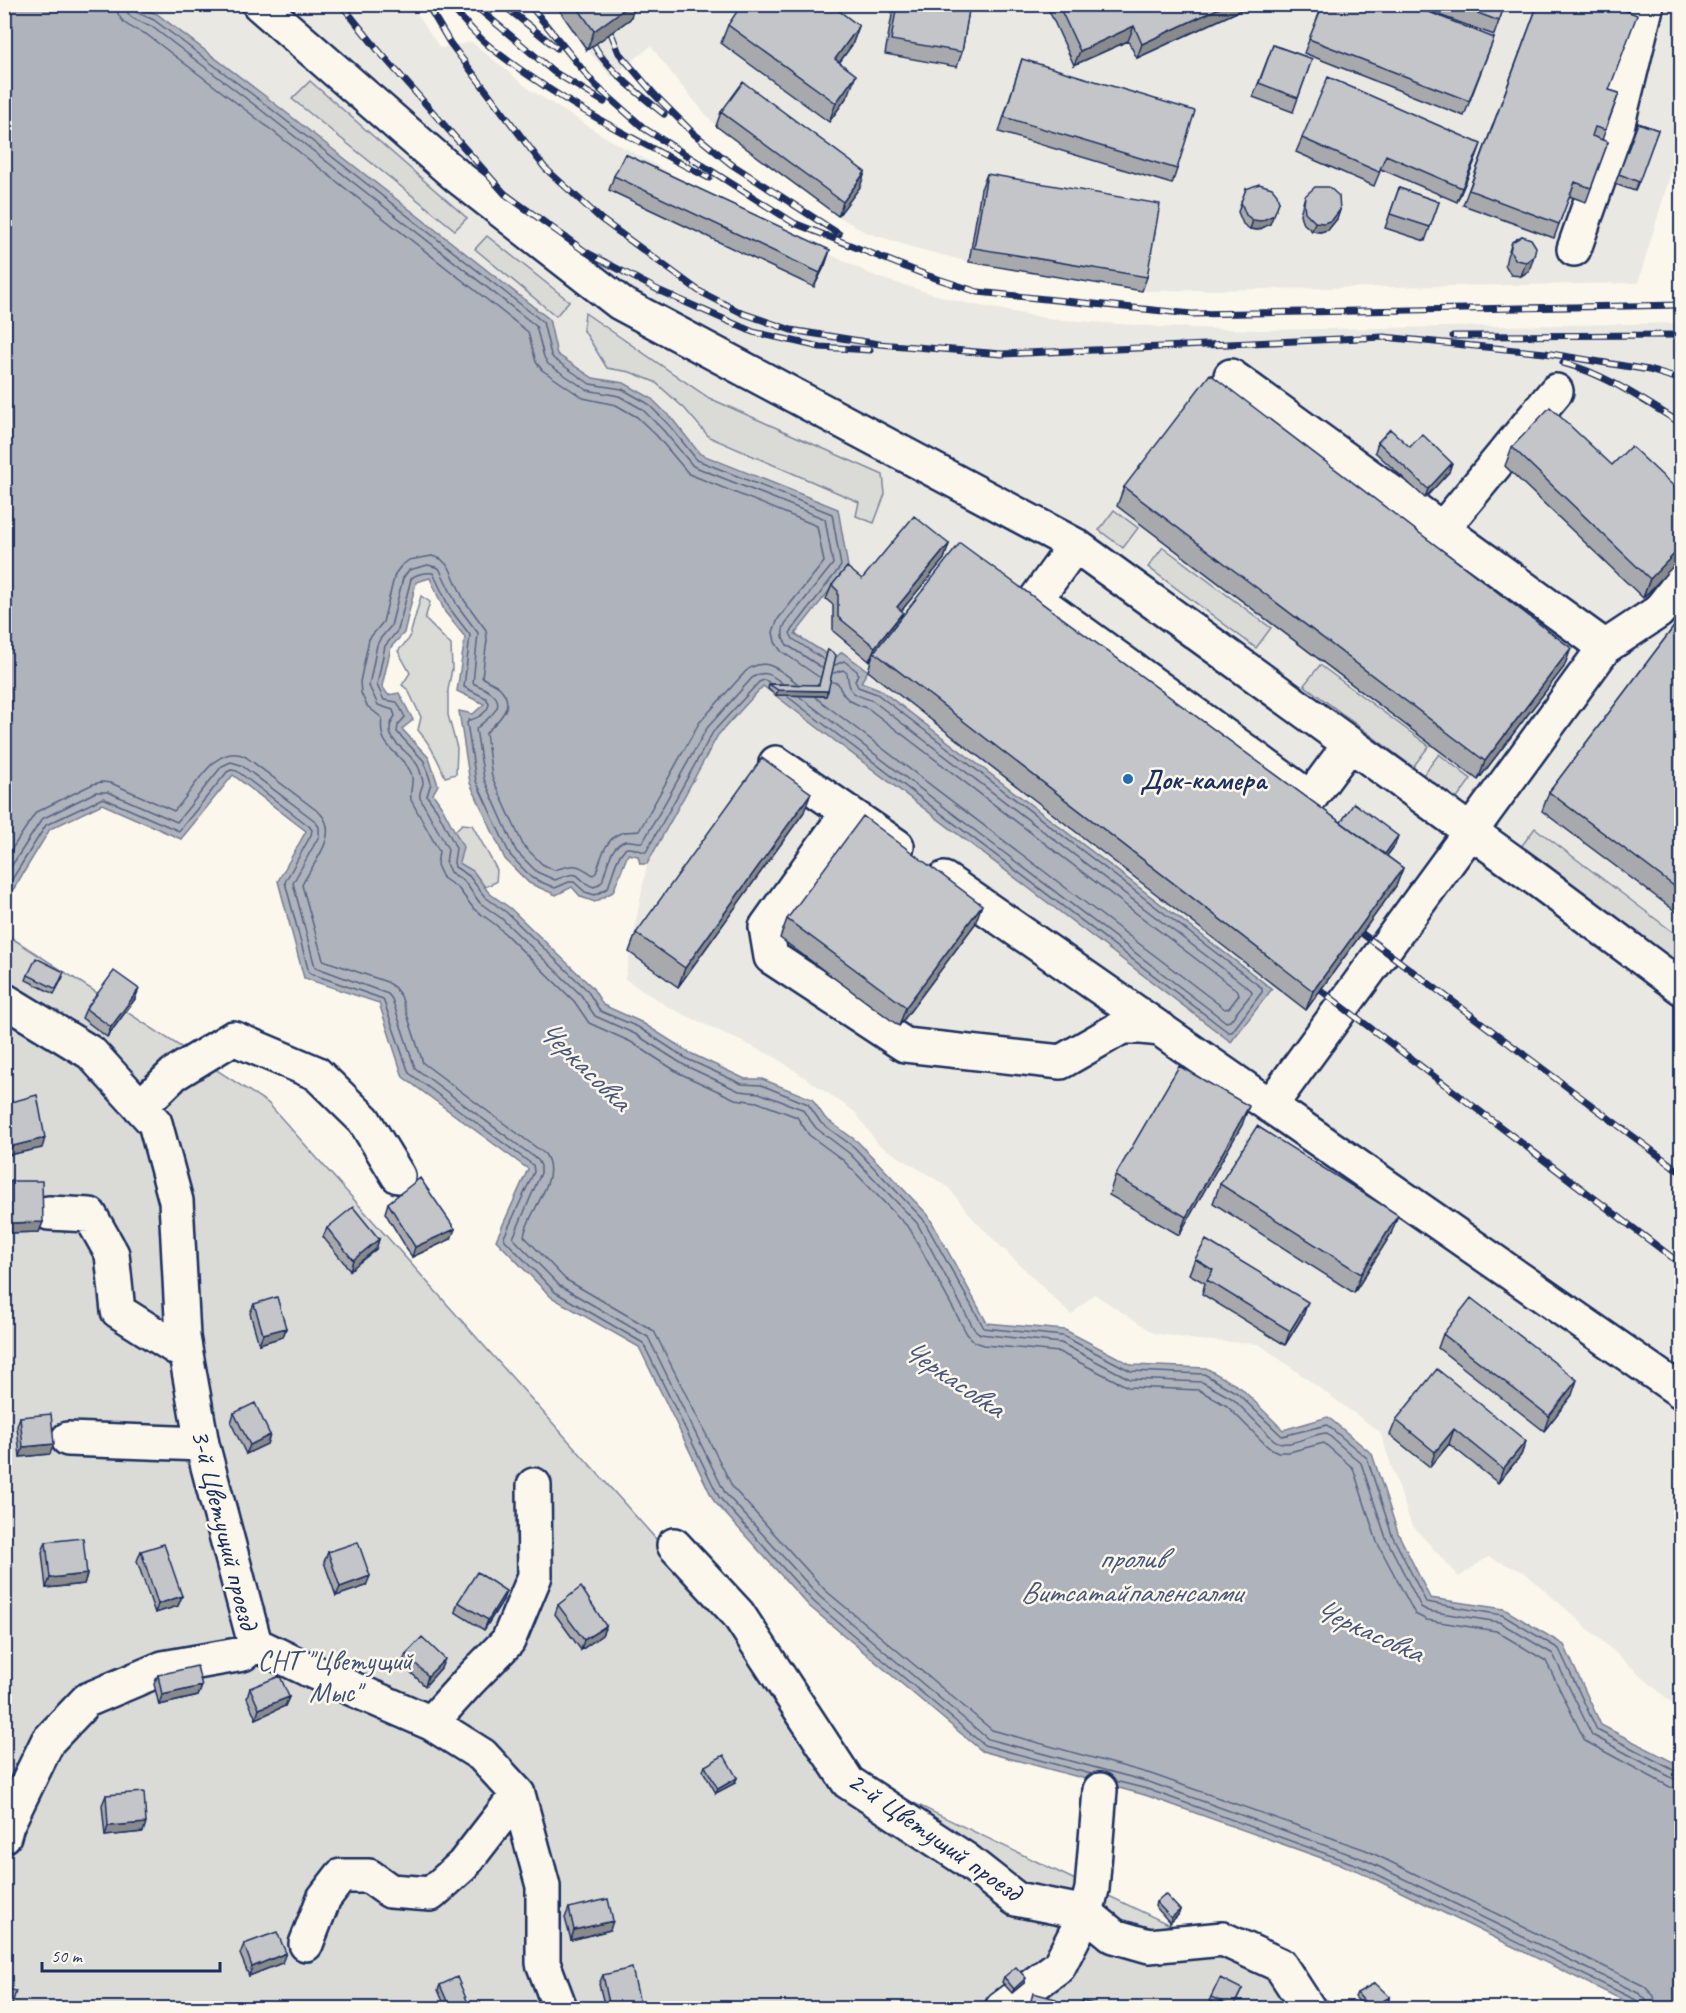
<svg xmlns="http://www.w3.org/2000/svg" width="1686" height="2013" font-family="Caveat,sans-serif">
<rect width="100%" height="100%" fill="#fbf7ec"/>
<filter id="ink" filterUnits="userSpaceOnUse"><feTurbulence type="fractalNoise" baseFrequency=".0167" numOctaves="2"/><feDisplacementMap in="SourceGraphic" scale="12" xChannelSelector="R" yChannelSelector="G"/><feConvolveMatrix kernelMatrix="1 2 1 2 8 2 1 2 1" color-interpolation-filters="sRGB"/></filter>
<g filter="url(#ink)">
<path fill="#eae8e2" d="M651 4 653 7 658 4 1681 5V139L1638 283 1142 291 969 262 915 248 865 232 838 216 716 126 679 83 651 46 612 77 587 50 555 5Z
M133 5H411L440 48 472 42 529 89 607 138 724 203 877 277 960 302 1050 319 1161 327 1260 330 1681 323V1711L1524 1572 1488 1557 1459 1577 1411 1524 1380 1432 1259 1344 1197 1340 1154 1333 1094 1294 1071 1315 976 1222 948 1187 878 1144 855 1112 775 1057 670 1008 625 979 647 864 718 735 763 686 1231 1042 860 682 867 671 842 652 834 660 795 634 848 567 740 471 700 454 673 420 651 398 624 383 593 379 557 354 549 319 265 96 157 14Z"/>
<path fill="#dadad7" stroke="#7a849a" stroke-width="1.5" d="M310 81 467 218 455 230 292 99Z
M487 236 569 301 556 316 475 249Z
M585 313 709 398 883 475 885 494 874 523 856 516 859 502 709 437 685 409 655 382 630 372 607 368 583 329Z
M1114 510 1138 528 1123 548 1099 530Z
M1163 547 1271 628 1256 648 1148 567Z
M421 596 430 602 425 619 451 645 452 669 448 690V715L457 748 456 774 445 777C438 759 431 745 418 730L421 717 408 690 402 685 410 673 398 651 409 639Z
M1320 665 1429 746 1413 767 1304 685Z
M1439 754 1471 779 1456 800 1423 775Z
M462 824 472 825 497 870 496 882 485 887 473 871 459 863 454 832Z
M1535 828 1681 938V968L1520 848Z
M4 933 268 1103 874 1784 1344 2008H5Z"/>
<path fill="#afb3bb" stroke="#747e96" stroke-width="1.5" d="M5 5H133L157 14 265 96 549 319 557 354 593 378 624 383 651 398 673 420 700 454 838 509 848 567 795 634 834 659 842 652 868 671 861 682 879 689 1272 989 1231 1042 763 686 718 735 647 864H640L638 856 628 854 613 892 595 902 581 897 572 887 556 895 529 883 505 859 470 783 459 711 473 714 484 704 457 691 465 637 445 612 430 578 416 582 404 633 391 647 382 686 388 695 399 693 413 720 402 729 429 758 438 785 433 794 442 807 463 847 459 863 473 871 489 893 510 908 592 987 603 1005 641 1022 690 1053 745 1079H762L812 1099 825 1118 858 1142 928 1215 987 1323 1065 1330 1132 1365 1206 1368 1241 1388 1283 1430 1328 1417 1372 1454 1398 1533 1430 1598 1504 1609 1564 1645 1601 1725 1675 1763 1681 1769V2008H1639L1358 1871 1145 1795 982 1751 809 1606 714 1501 639 1347 551 1297 496 1240 528 1169 403 1077 379 1003 304 978 278 881 306 831 233 775 181 839 102 804 50 829 13 890 5 887Z"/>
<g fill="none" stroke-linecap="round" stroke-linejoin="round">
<path stroke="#566483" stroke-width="1.5" d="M116 4C117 23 131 28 146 34L251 114 528 332 536 362 542 370 583 398 616 405 637 417 656 435 689 474 817 526 824 562 778 619 773 632 775 642 781 651 819 677
M125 4C126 19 139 21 151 26L256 106 536 326 544 357 548 364 587 390 619 396 642 409 663 430 693 466 825 519 833 564 785 624C781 632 782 638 787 645L821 667
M133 4 136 12 154 20 261 101 543 322 551 355 554 359 590 384 622 389 647 403 669 425 697 460 832 514 841 566 790 633 793 639 823 659
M769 682 764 680 759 682 713 732 646 852C641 852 634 847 627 848 618 850 611 879 608 888L595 895 585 892 574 882H569L555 888 532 878 510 855 476 781 467 723 469 720C477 719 489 712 489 703L486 698 464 687 470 635 450 609 433 573C426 572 415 574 411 579L398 630 385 646 377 685 384 700 397 702 405 717 398 725 397 732 424 761 431 783 427 796 437 810 456 848 454 862 455 867 469 876 485 897 506 912 587 990 600 1011 638 1027 687 1059 742 1084 761 1085 808 1104 821 1123 854 1147 923 1219 984 1328 1063 1336 1131 1371 1204 1374 1237 1393 1282 1436 1327 1425 1367 1458 1392 1535 1426 1602 1502 1615 1559 1649 1597 1730 1677 1772 1682 1773
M782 683C772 675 764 669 752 678L707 728 643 842C637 843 631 840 625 841 610 845 606 870 602 882L594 887C573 880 586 867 555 880L537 872 516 851 484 779 476 729C484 720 511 706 490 692 485 688 478 686 473 683L478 633 457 605 439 568 428 565 409 570 403 578 391 626 380 639 377 645 369 686 378 705 393 710 395 716C378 740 408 748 418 766 420 770 423 780 423 784 421 790 419 792 420 798L448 849 446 863 450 872 464 881 480 903 501 918 581 995 595 1016 635 1034 684 1065 739 1091 759 1093 802 1109 816 1128 849 1153 917 1223 974 1329 980 1334 1061 1343 1130 1379 1202 1382 1233 1399 1274 1440C1289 1450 1309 1434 1326 1433L1361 1463 1386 1538 1421 1607 1428 1611 1499 1622 1553 1654 1592 1735 1674 1779 1682 1780
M797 683C781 671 766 655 746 671L699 723 639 831C634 832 630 831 625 832 606 835 601 858 596 873L593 875C576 863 574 864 554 870L542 864 523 845 492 777 486 733C498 720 518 706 499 687 494 683 487 681 482 677L487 640 486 630 464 600 449 567 441 559 432 556 409 560 401 566 395 574 383 622 369 639 360 682 361 693 367 706 382 718C378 747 395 748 409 769 416 779 409 789 411 800L439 851 437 865 443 878 458 888 474 909 496 925 574 1001 589 1023 631 1042 679 1073 735 1099 757 1102 797 1117 809 1135 843 1160 910 1229 967 1334 975 1342 984 1345 1059 1352 1128 1387 1199 1390 1227 1406 1268 1447 1278 1452H1289L1324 1443 1353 1468 1377 1542 1415 1614 1427 1620 1496 1631 1546 1661 1585 1741 1670 1787 1682 1789
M788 697 1228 1032H1232L1262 992V988L877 694 858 687 855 681 858 674 857 671 844 661 835 665
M800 697 1226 1022 1230 1021 1252 993 1251 990 873 701C852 693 850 696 847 673L843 670 834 673
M815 697 1225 1009 1229 1008 1239 995 1238 991 869 709C853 703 843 700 838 683L832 682
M4 861 36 812 93 784 102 782 111 783 174 811C193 793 215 740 246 757L320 813C341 835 312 864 302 885L323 960 387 982 394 987 401 996 423 1063 545 1154C562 1179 528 1211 524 1236L565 1279 654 1331 733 1488 825 1590 992 1730 1151 1774 1366 1850 1644 1986 1654 1996 1656 2008
M4 874 7 873 42 819 96 792H108L177 822 222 766 231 762 241 765 314 820 319 827V836L293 883 315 967 388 994 392 999 415 1068 538 1160 541 1166V1173L513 1238 560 1286 648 1337 725 1493 819 1596 988 1739 1149 1782 1363 1859 1640 1994 1646 2000 1647 2008
M4 882 11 881 46 825 103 798 179 831 227 772 231 770 237 771 309 826 312 830 311 835 285 882 309 973 383 999 409 1073 533 1165 534 1172 504 1237 505 1240 555 1292 643 1343 719 1497 814 1602 984 1745 1091 1774
M1115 1781 1147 1789 1360 1866 1636 2000 1639 2004 1640 2008"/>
<defs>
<path id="minor" d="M259 4 457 176 620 303 1075 545 1539 881 1682 988
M1574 249 1617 127 1647 4
M1231 376 1605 647 1270 1106
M1443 528 1556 391
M1075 545 1036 599 1310 798 1350 744
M1605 647 1658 612 1682 581
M776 763 897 846
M848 812 766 927 771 957 905 1045 1061 1062 1122 1027H1141L1161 1029
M944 879 1682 1392
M4 1000 91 1053 155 1123 176 1201 183 1337 202 1444 255 1644 307 1669 431 1723 482 1755 518 1794 543 1886V1963L560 2008
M140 1107 174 1074 233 1038 316 1073 364 1120 398 1176
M49 1213 90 1215 112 1254 118 1311 186 1354
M68 1439 202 1444
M674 1545 738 1614 848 1782 965 1859 1016 1899 1086 1913 1114 1936 1149 1946 1223 1939 1280 1965 1308 2008
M431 1723 469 1681 508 1641 535 1576 534 1485
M4 1836 7 1825 48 1741 87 1700 163 1668 243 1654 255 1644
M306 1944 324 1898 341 1876H369L390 1891 431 1894 463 1865 518 1794
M1002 2008 1059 1966 1086 1913 1092 1889 1100 1790"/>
</defs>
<use href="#minor" stroke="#1b2f5e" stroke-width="38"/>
<use href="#minor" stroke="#fbf7ec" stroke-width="33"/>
<defs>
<path id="rail" d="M341 4 378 50 505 194 586 252 660 291 753 332 820 347 870 350
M427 4 450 43 545 168 601 219 699 291 742 313 791 330 879 344 1002 354 1384 337 1545 353 1649 370 1682 380
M449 4C464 21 480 40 498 53 563 103 637 141 709 178
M473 4 554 72 604 102
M502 4 557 48
M529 4 595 85 645 129 794 223 926 275 978 292 1192 314 1682 305
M611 33 619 53 654 94 693 133 731 164 839 234
M594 45C606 69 643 97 664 114
M1453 336 1682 335
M1563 363C1606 374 1644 401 1682 424
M1348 923 1682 1173
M1306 979 1682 1265"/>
</defs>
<use href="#rail" stroke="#1b2f5e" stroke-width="7"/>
<use href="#rail" stroke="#fbf7ec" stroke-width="4.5" stroke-dasharray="14" stroke-linecap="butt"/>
</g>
<path fill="#a8a9ad" stroke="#1b2f5e" stroke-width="1.5" d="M555 4H636L630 19 587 50Z
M894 4H970L962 52 957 67 885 54Z
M1046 4H1254L1137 58 1128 41 1074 65Z
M1323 4 1494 38 1464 116 1304 53Z
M1409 4H1505L1494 35Z
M1538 4 1609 90 1619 93 1602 140 1608 142 1586 202 1569 196 1554 238 1463 205Z
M728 25 859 26 852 45 839 63 849 94 829 122 721 43Z
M1273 45 1312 59 1293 112 1253 97Z
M1022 59 1177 169 1172 184 999 132Z
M721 112 865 172 860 187 838 216 716 126Z
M1638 123 1658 130 1635 191 1615 184Z
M1302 138 1476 158 1457 202 1381 169 1374 186 1296 152Z
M987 174 1147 277 1142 291 969 262 981 189Z
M614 176 830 250 825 265 814 287 609 190Z
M1399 188 1439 202 1425 241 1385 228Z
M1246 189 1270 224 1258 230 1250 229 1243 224 1238 212Z
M1305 196 1340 210 1337 219 1328 230 1320 232 1312 231 1302 222 1300 214Z
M1522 236 1529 271 1521 276 1511 275 1505 265 1507 256 1512 242Z
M1378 442 1449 472 1425 498 1375 452Z
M1512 447 1612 465 1682 494 1643 598 1505 466Z
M1124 487 1571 648 1564 667 1478 780 1117 506Z
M949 544 944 559 901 611V618L1341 822 1395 845 1387 856 1403 868 1396 886 1306 1010 868 671 872 657 869 661 833 631V605L826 599 832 585 862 579Z
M1682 616V916L1542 811 1549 792Z
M828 649 826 696 776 695 768 689 769 684 819 685Z
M804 812 678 987 629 952 636 933Z
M787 919 975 924 899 1026 780 938Z
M28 975 63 977 54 994 26 980Z
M135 999 107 1037 82 1018 86 1009Z
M1242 1125 1179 1235 1109 1195 1115 1176Z
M10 1181 43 1222 39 1232 7 1233 6 1191Z
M1220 1184 1391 1234 1354 1293 1213 1203Z
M388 1203 451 1239 412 1257 385 1213Z
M327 1228 379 1239 376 1249 350 1270 323 1237Z
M1195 1259 1303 1316 1285 1345 1202 1294 1205 1283 1189 1274Z
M254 1304 286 1328 283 1337 259 1344 250 1313Z
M1443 1334 1572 1395 1544 1431 1438 1348Z
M234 1413 270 1435 267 1444 246 1454 231 1423Z
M20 1417 50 1454 20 1457 17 1426Z
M1396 1420 1526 1441 1521 1455 1498 1483 1449 1444 1430 1467 1390 1435Z
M46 1542 87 1574 84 1584 46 1588 42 1552Z
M141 1551 182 1596 178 1606 155 1613 137 1561Z
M328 1552 366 1586 336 1596 324 1562Z
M503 1600 484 1630 455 1612 458 1602Z
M558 1605 606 1626 602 1635 581 1650 555 1614Z
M406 1654 441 1668 425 1686 402 1664Z
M158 1675 202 1686 198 1696 159 1705 154 1684Z
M250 1688 289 1697 285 1706 256 1719 247 1698Z
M705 1766 735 1783 716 1793 703 1771Z
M106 1795 143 1832 105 1836 102 1805Z
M1156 1902 1180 1910 1178 1915 1170 1923 1155 1906Z
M569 1908 610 1930 571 1940 565 1918Z
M244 1944 282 1963 249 1976 240 1954Z
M603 1975 641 2008H605L599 1984Z
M1004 1977 1024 1983 1012 1993 1002 1982Z
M440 1985 468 2003 466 2008H446L438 1990Z
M1242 1989 1233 2008H1224L1209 2001 1211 1997Z
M1357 1993 1390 1997 1388 2002 1377 2008H1365L1355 1997Z"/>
<path fill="#888a8d" stroke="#1b2f5e" stroke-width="1.5" d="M631 4H636L630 19 587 50 594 31Z
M1228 4H1254L1137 58 1142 44Z
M859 26 852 45 828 78 835 59Z
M1134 26 1128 41 1074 65 1080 51Z
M856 75 849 94 829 122 836 103Z
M1481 144 1476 158 1457 202 1462 188Z
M865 172 860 187 838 216 843 202Z
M1279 202 1270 224 1258 230 1250 229 1253 220Z
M1340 210 1337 219 1328 230 1320 232 1312 231 1315 222Z
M830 250 825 265 814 287 820 273Z
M1534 256 1529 271 1521 276 1526 262Z
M1452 463 1449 472 1425 498 1428 489Z
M949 544 944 559 892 622 897 607Z
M1682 546V557L1643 598 1650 579Z
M903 612 898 626 874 652 872 657 869 661 875 647Z
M1571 648 1564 667 1478 780 1485 761Z
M778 690 828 691 826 696 776 695Z
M811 793 804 812 678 987 685 968Z
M1398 836 1395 845 1376 870 1380 861Z
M1403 868 1396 886 1306 1010 1313 991Z
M982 905 975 924 899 1026 906 1007Z
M139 989 135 999 107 1037 111 1027Z
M1249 1106 1242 1125 1179 1235 1186 1217Z
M45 1138 42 1148 4 1156 5 1148Z
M1398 1215 1391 1234 1354 1293 1361 1274Z
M43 1222 39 1232 7 1233 10 1223Z
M455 1229 451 1239 412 1257 415 1247Z
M379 1239 376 1249 350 1270 353 1260Z
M1308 1302 1303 1316 1285 1345 1290 1331Z
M286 1328 283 1337 259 1344 263 1334Z
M1577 1380 1572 1395 1544 1431 1549 1416Z
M1454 1429 1449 1444 1430 1467 1435 1452Z
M270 1435 267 1444 246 1454 250 1445Z
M1526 1441 1521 1455 1498 1483 1503 1469Z
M54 1444 50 1454 20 1457 23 1447Z
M87 1574 84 1584 46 1588 50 1578Z
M370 1576 366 1586 336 1596 340 1587Z
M506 1591 503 1600 484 1630 488 1620Z
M182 1596 178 1606 155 1613 158 1604Z
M606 1626 602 1635 581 1650 584 1640Z
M445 1659 441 1668 425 1686 428 1676Z
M202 1686 198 1696 159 1705 162 1695Z
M289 1697 285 1706 256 1719 259 1709Z
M737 1778 735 1783 716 1793 718 1789Z
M146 1823 143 1832 105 1836 108 1826Z
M1180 1910 1178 1915 1170 1923 1171 1918Z
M613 1921 610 1930 571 1940 574 1930Z
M286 1953 282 1963 249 1976 252 1967Z
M1026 1978 1024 1983 1012 1993 1014 1989Z
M1390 1997 1388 2002 1377 2008H1370Z
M468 2003 466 2008H456Z"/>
<path fill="#c3c5c9" stroke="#1b2f5e" stroke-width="1.5" d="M575 4H631L594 31Z
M742 4H830L859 26 835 59 856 75 836 103 728 25Z
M897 4H970L962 52 891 40Z
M1058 4H1228L1142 44 1134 26 1080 51Z
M1323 4H1409L1494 38 1469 101 1309 39Z
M1454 4H1505L1499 21Z
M1538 4H1609L1637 15 1609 90 1619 93 1605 130 1595 127 1592 136 1608 142 1591 188 1575 182 1559 224 1469 190Z
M1273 45 1312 59 1298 98 1259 83Z
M1022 59 1195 111 1177 169 1004 117Z
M1328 77 1481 144 1462 188 1386 155 1379 172 1302 138Z
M743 82 865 172 843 202 721 112Z
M1638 123 1658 130 1639 182 1619 174Z
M625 154 830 250 820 273 614 176Z
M987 174 1160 204 1147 277 974 248Z
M1259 184 1272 188 1277 194 1279 202 1274 215 1261 221 1253 220 1246 215 1241 202 1246 189Z
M1315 187H1329L1339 196 1340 210 1332 220 1324 223 1315 222 1305 212 1304 204 1305 196Z
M1399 188 1439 202 1430 227 1390 214Z
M1522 236 1531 239 1536 247 1534 256 1526 262 1516 260 1510 251 1512 242Z
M1210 374 1571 648 1485 761 1124 487Z
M1550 407 1612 465 1631 446 1682 494V546L1650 579 1512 447Z
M1390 429 1410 447 1422 434 1452 463 1428 489 1378 442Z
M914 516 949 544 897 607 903 612 875 647 838 617V591L832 585 847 567 862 579Z
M960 543 1403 868 1313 991 874 652Z
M1682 616V892L1549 792Z
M828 649 836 655 828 691 778 690 769 684 819 685Z
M762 758 811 793 685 968 636 933Z
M1354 803 1398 836 1385 854 1341 822Z
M863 816 982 905 906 1007 787 919Z
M36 958 64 972 56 989 28 975Z
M114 971 139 989 111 1027 86 1009Z
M1179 1066 1249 1106 1186 1217 1115 1176Z
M37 1095 45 1138 5 1148 4 1104Z
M1257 1126 1398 1215 1361 1274 1220 1184Z
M420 1178 455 1229 415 1247 388 1203Z
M10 1181H42L43 1222 10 1223Z
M353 1207 379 1239 353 1260 327 1228Z
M1206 1240 1308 1302 1290 1331 1207 1280 1213 1270 1195 1259Z
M277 1297 286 1328 263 1334 254 1304Z
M1471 1298 1577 1380 1549 1416 1443 1334Z
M1437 1369 1526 1441 1503 1469 1454 1429 1435 1452 1396 1420Z
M255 1403 270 1435 250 1445 234 1413Z
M51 1414 54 1444 23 1447 20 1417Z
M83 1538 87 1574 50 1578 46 1542Z
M358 1542 370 1576 340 1587 328 1552Z
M164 1544 182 1596 158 1604 141 1551Z
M477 1572 506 1591 488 1620 458 1602Z
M581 1587 606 1626 584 1640 558 1605Z
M422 1637 445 1659 428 1676 406 1654Z
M197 1666 202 1686 162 1695 158 1675Z
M280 1676 289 1697 259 1709 250 1688Z
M724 1755 737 1778 718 1789 705 1766Z
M144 1792 146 1823 108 1826 106 1795Z
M1165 1894 1180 1910 1171 1918 1156 1902Z
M608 1899 613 1921 574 1930 569 1908Z
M277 1932 286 1953 252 1967 244 1944Z
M1016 1967 1026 1978 1014 1989 1004 1977Z
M632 1968 641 2008H610L603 1975Z
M457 1977 468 2003 456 2008H450L440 1985Z
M1220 1978 1242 1989 1233 2007 1211 1997Z
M1375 1983 1390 1997 1370 2008 1357 1993Z
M4 1988 16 1991 11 2008H4Z
M1033 1993 1056 1999 1054 2008H1029Z
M1082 2001 1106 2008H1080Z"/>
</g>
<circle fill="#1f6fb2" stroke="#fbf7ec" stroke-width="2" cx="1128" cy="779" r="6"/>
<g text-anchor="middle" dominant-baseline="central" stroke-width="5" stroke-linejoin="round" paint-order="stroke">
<g font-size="28" font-weight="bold" fill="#1b2f5e" stroke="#fbf7ec" text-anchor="start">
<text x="1140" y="779">Док-камера</text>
</g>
<g font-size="28" fill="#1b2f5e" stroke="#fbf7ec">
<text transform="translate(225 1529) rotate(76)">3-й Цветущий проезд</text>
<text transform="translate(935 1836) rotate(35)">2-й Цветущий проезд</text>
</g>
<g font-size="28" fill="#415176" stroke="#fbf7ec">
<text x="335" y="1660">СНТ "Цветущий<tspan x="335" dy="32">Мыс"</tspan></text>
</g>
<g font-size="30" font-style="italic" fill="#47577a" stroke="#fbf7ec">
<text transform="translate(585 1065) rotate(44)">Черкасовка</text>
<text transform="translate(954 1378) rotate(34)">Черкасовка</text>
<text x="1131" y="1558">пролив<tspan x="1131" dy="34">Витсатайпаленсалми</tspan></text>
<text transform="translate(1369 1630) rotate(24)">Черкасовка</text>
</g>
</g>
<rect width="1686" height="2013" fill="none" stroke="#fbf7ec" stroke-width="24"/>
<rect x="12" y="12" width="1662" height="1989" fill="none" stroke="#1b2f5e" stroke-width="2" filter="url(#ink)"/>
<path d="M42 1962v9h178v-9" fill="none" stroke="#1b2f5e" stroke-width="3"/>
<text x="51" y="1962" font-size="18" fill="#1b2f5e" stroke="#fbf7ec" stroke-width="4.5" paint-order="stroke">50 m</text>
</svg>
